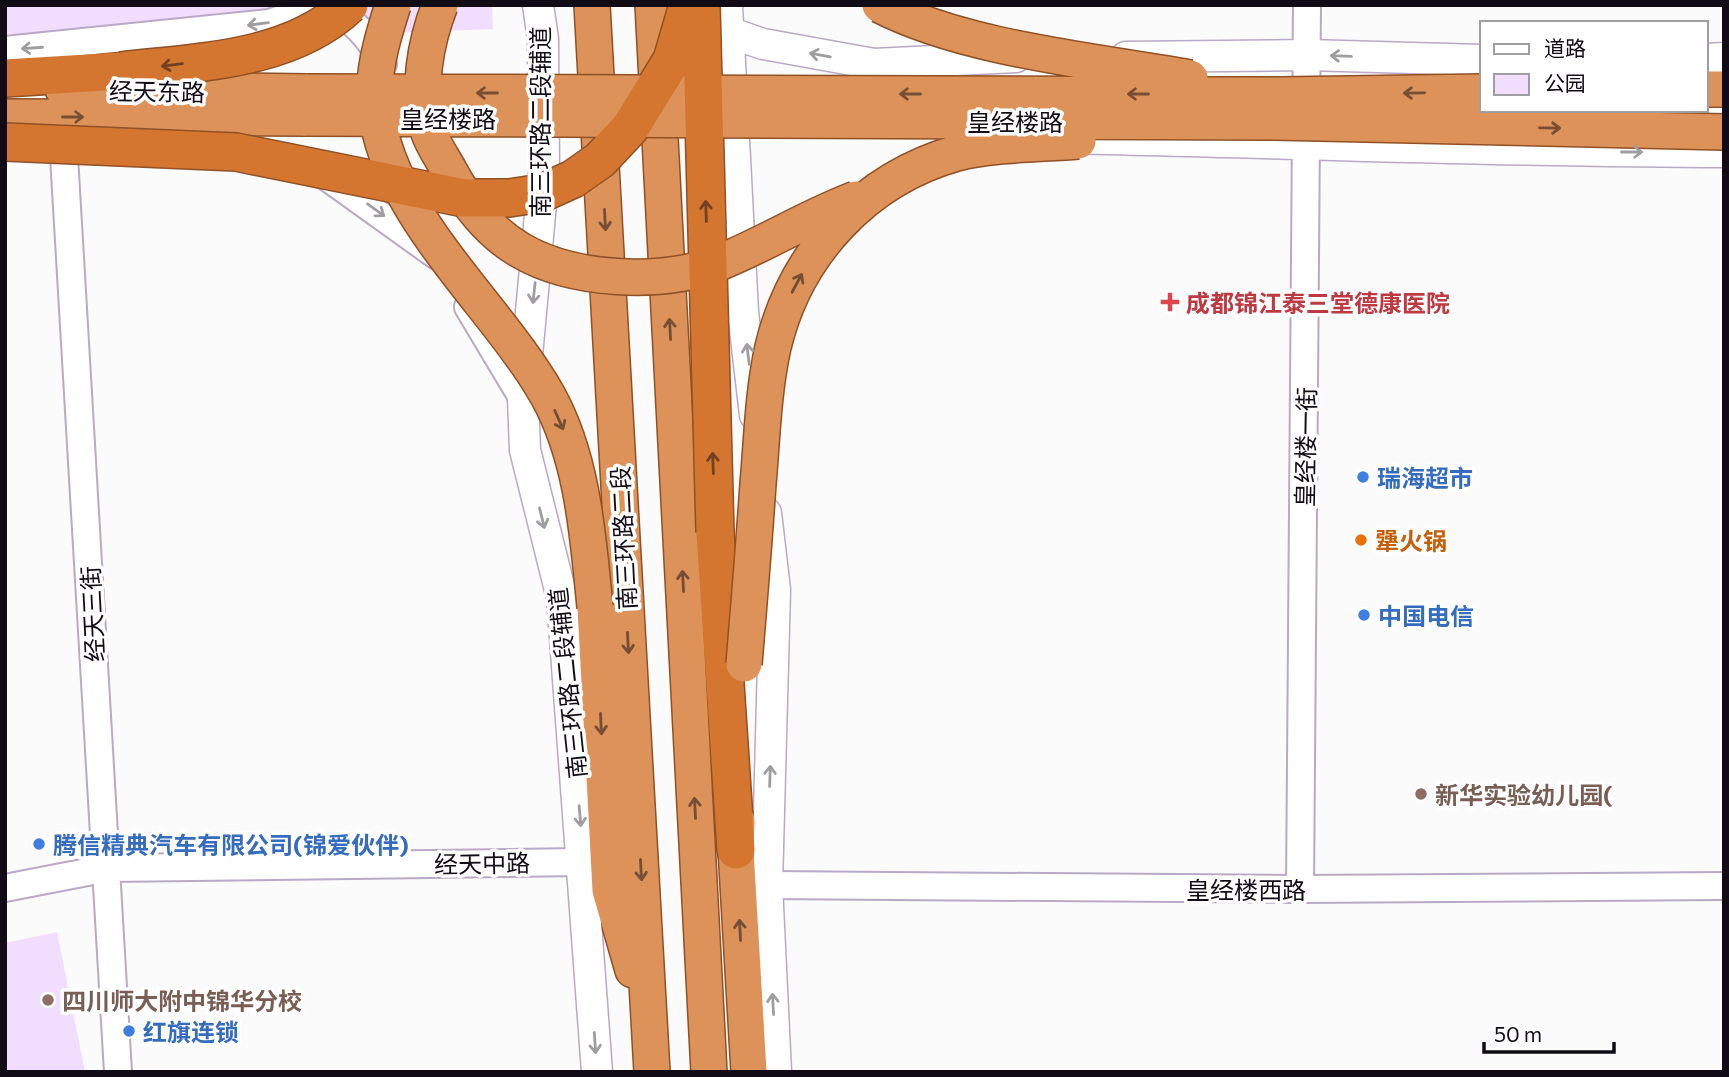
<svg xmlns="http://www.w3.org/2000/svg" width="1729" height="1077" font-family="Commissioner,'Noto Sans SC',sans-serif">
<rect width="100%" height="100%" fill="#fbfbfb"/>
<path fill="#f1ddfd" d="M5 5H492L493 29 176 42 5 34Z
M57 932 85 1072H5V943Z"/>
<g fill="none" stroke-linecap="round" stroke-linejoin="round">
<defs>
<path id="tertiary" d="M328 5C354 22 370 36 383 64
M5 50 269 23 323 5
M64 156 118 1072
M324 175 437 256
M468 307 523 399
M767 885 1300 889 1724 886
M5 888 108 868 583 862
M1300 889 1307 5"/>
<path id="secondary" d="M538 5 543 39 544 171 523 399 525 450 562 598 597 1072
M727 5 743 312 755 415
M728 32 763 44 874 64 1016 57
M1126 57 1308 55 1482 60
M1706 59 1724 58
M1054 138C1277 142 1500 152 1724 152
M766 513 775 590 767 885 776 1072"/>
<path id="trunk" d="M592 5 652 1072
M653 5 709 1072
M63 89 308 92
M1706 89H1724
M5 117 306 118
M595 607 610 890 633 970
M737 821 736 850 749 1072"/>
<path id="motorway" d="M5 78 121 71
M715 532 736 850"/>
</defs>
<use href="#tertiary" stroke="#bba8c6" stroke-width="30"/>
<use href="#secondary" stroke="#bba8c6" stroke-width="33"/>
<use href="#trunk" stroke="#905126" stroke-width="38"/>
<use href="#motorway" stroke="#905126" stroke-width="40"/>
<use href="#tertiary" stroke="#fff" stroke-width="26"/>
<use href="#secondary" stroke="#fff" stroke-width="30"/>
<use href="#trunk" stroke="#dc9258" stroke-width="35"/>
<use href="#motorway" stroke="#d4762f" stroke-width="37"/>
<defs>
<path id="trunk-bridge" d="M393 5C385 30 375 62 375 88 373 204 494 300 548 396 583 459 588 537 595 607
M440 5C425 43 417 90 428 130 432 144 443 159 450 172 466 202 490 233 520 250 572 281 661 285 716 264 764 245 808 217 856 199
M880 5C966 49 1095 61 1190 78
M308 92 1280 95 1482 92
M306 118 1273 122 1724 132
M744 664C749 604 754 544 758 484 762 439 763 392 773 347 795 254 864 179 957 153 988 144 1044 144 1078 141"/>
<path id="motorway-bridge" d="M701 5 715 532
M121 71C198 62 290 61 349 5
M5 142 236 152 464 198H509L542 193 573 179 600 160 630 128 672 60 688 5"/>
</defs>
<use href="#trunk-bridge" stroke="#905126" stroke-width="38" stroke-linecap="butt"/>
<use href="#motorway-bridge" stroke="#905126" stroke-width="40" stroke-linecap="butt"/>
<use href="#trunk-bridge" stroke="#dc9258" stroke-width="35"/>
<use href="#motorway-bridge" stroke="#d4762f" stroke-width="37"/>
</g>
<defs><path id="oneway-shaft" d="M-6 0H5M1.5-3L5.5 0L1.5 3" fill="none" stroke-width="1.6" stroke-linecap="round" stroke-linejoin="round" transform="scale(1.75)"/></defs>
<g stroke="#a09da1">
<use href="#oneway-shaft" transform="translate(258 24) rotate(173)"/>
<use href="#oneway-shaft" transform="translate(32 48) rotate(176)"/>
<use href="#oneway-shaft" transform="translate(820 55) rotate(-170)"/>
<use href="#oneway-shaft" transform="translate(1341 56) rotate(-178)"/>
<use href="#oneway-shaft" transform="translate(1632 152)"/>
<use href="#oneway-shaft" transform="translate(376 210) rotate(36)"/>
<use href="#oneway-shaft" transform="translate(534 293) rotate(96)"/>
<use href="#oneway-shaft" transform="translate(748 354) rotate(-97)"/>
<use href="#oneway-shaft" transform="translate(542 518) rotate(76)"/>
<use href="#oneway-shaft" transform="translate(770 776) rotate(-88)"/>
<use href="#oneway-shaft" transform="translate(580 816) rotate(85)"/>
<use href="#oneway-shaft" transform="translate(773 1004) rotate(-93)"/>
<use href="#oneway-shaft" transform="translate(595 1043) rotate(86)"/>
</g>
<g stroke="#724022">
<use href="#oneway-shaft" transform="translate(172 65) rotate(173)"/>
<use href="#oneway-shaft" transform="translate(706 211) rotate(-92)"/>
<use href="#oneway-shaft" transform="translate(713 463) rotate(-92)"/>
</g>
<g stroke="#764e36">
<use href="#oneway-shaft" transform="translate(487 93) rotate(-180)"/>
<use href="#oneway-shaft" transform="translate(1414 93) rotate(179)"/>
<use href="#oneway-shaft" transform="translate(910 94) rotate(-180)"/>
<use href="#oneway-shaft" transform="translate(1138 94) rotate(-180)"/>
<use href="#oneway-shaft" transform="translate(73 117)"/>
<use href="#oneway-shaft" transform="translate(1550 128) rotate(1)"/>
<use href="#oneway-shaft" transform="translate(605 220) rotate(87)"/>
<use href="#oneway-shaft" transform="translate(797 283) rotate(-62)"/>
<use href="#oneway-shaft" transform="translate(670 329) rotate(-93)"/>
<use href="#oneway-shaft" transform="translate(559 420) rotate(66)"/>
<use href="#oneway-shaft" transform="translate(683 581) rotate(-93)"/>
<use href="#oneway-shaft" transform="translate(628 643) rotate(87)"/>
<use href="#oneway-shaft" transform="translate(601 724) rotate(87)"/>
<use href="#oneway-shaft" transform="translate(695 808) rotate(-93)"/>
<use href="#oneway-shaft" transform="translate(641 870) rotate(87)"/>
<use href="#oneway-shaft" transform="translate(740 930) rotate(-93)"/>
</g>
<path fill="#e0444e" stroke="#fff" stroke-width="2.5" d="M1166.5 291.5h7v7h7v7h-7v7h-7v-7h-7v-7h7z"/>
<g fill="#3f7fe0" stroke="#fff" stroke-width="2.5">
<circle cx="1363" cy="477" r="7"/>
<circle cx="1364" cy="615" r="7"/>
<circle cx="39" cy="844" r="7"/>
<circle cx="129" cy="1031" r="7"/>
</g>
<circle fill="#e8710a" stroke="#fff" stroke-width="2.5" cx="1361" cy="540" r="7"/>
<g fill="#8d6e63" stroke="#fff" stroke-width="2.5">
<circle cx="1421" cy="794" r="7"/>
<circle cx="48" cy="1000" r="7"/>
</g>
<g text-anchor="middle" dominant-baseline="central" stroke-width="7" stroke-linejoin="round" paint-order="stroke">
<g font-size="24" fill="#110b15" stroke="#fff">
<text transform="translate(157 91) rotate(1)">经天东路</text>
<text x="448" y="118">皇经楼路</text>
<text x="1015" y="121">皇经楼路</text>
<text transform="translate(539 122) rotate(-90)">南三环路二段辅道</text>
<text transform="translate(1305 447) rotate(-89)">皇经楼一街</text>
<text transform="translate(623 538) rotate(-93)">南三环路二段</text>
<text transform="translate(92 614) rotate(-93)">经天三街</text>
<text transform="translate(567 683) rotate(-96)">南三环路二段辅道</text>
<text transform="translate(482 863) rotate(-1)">经天中路</text>
<text x="1246" y="889">皇经楼西路</text>
</g>
<g font-size="24" font-weight="bold" fill="#be3a42" stroke="#fff" text-anchor="start">
<text x="1186" y="302">成都锦江泰三堂德康医院</text>
</g>
<g font-size="24" font-weight="bold" fill="#366cbe" stroke="#fff" text-anchor="start">
<text x="1377" y="477">瑞海超市</text>
<text x="1378" y="615">中国电信</text>
<text x="53" y="844">腾信精典汽车有限公司(锦爱伙伴)</text>
<text x="143" y="1031">红旗连锁</text>
</g>
<g font-size="24" font-weight="bold" fill="#c56008" stroke="#fff" text-anchor="start">
<text x="1375" y="540">犟火锅</text>
</g>
<g font-size="24" font-weight="bold" fill="#785e54" stroke="#fff" text-anchor="start">
<text x="1435" y="794">新华实验幼儿园(</text>
<text x="62" y="1000">四川师大附中锦华分校</text>
</g>
</g>
<rect width="1729" height="1077" fill="none" stroke="#110b15" stroke-width="14"/>
<rect x="1480" y="21" width="228" height="91" fill="#ffffff" stroke="#a09da1" stroke-width="2"/>
<rect x="1494" y="44" width="35" height="10" fill="#ffffff" stroke="#a09da1" stroke-width="2"/>
<text x="1544" y="56" font-size="21" fill="#110b15">道路</text>
<rect x="1494" y="74" width="35" height="21" fill="#f1ddfd" stroke="#a09da1" stroke-width="2"/>
<text x="1544" y="91" font-size="21" fill="#110b15">公园</text>
<path d="M1484 1042v10h130v-10" fill="none" stroke="#110b15" stroke-width="3.5"/>
<text x="1494" y="1042" font-size="21" fill="#110b15" stroke="#ffffff" stroke-width="5" paint-order="stroke">50 m</text>
</svg>
